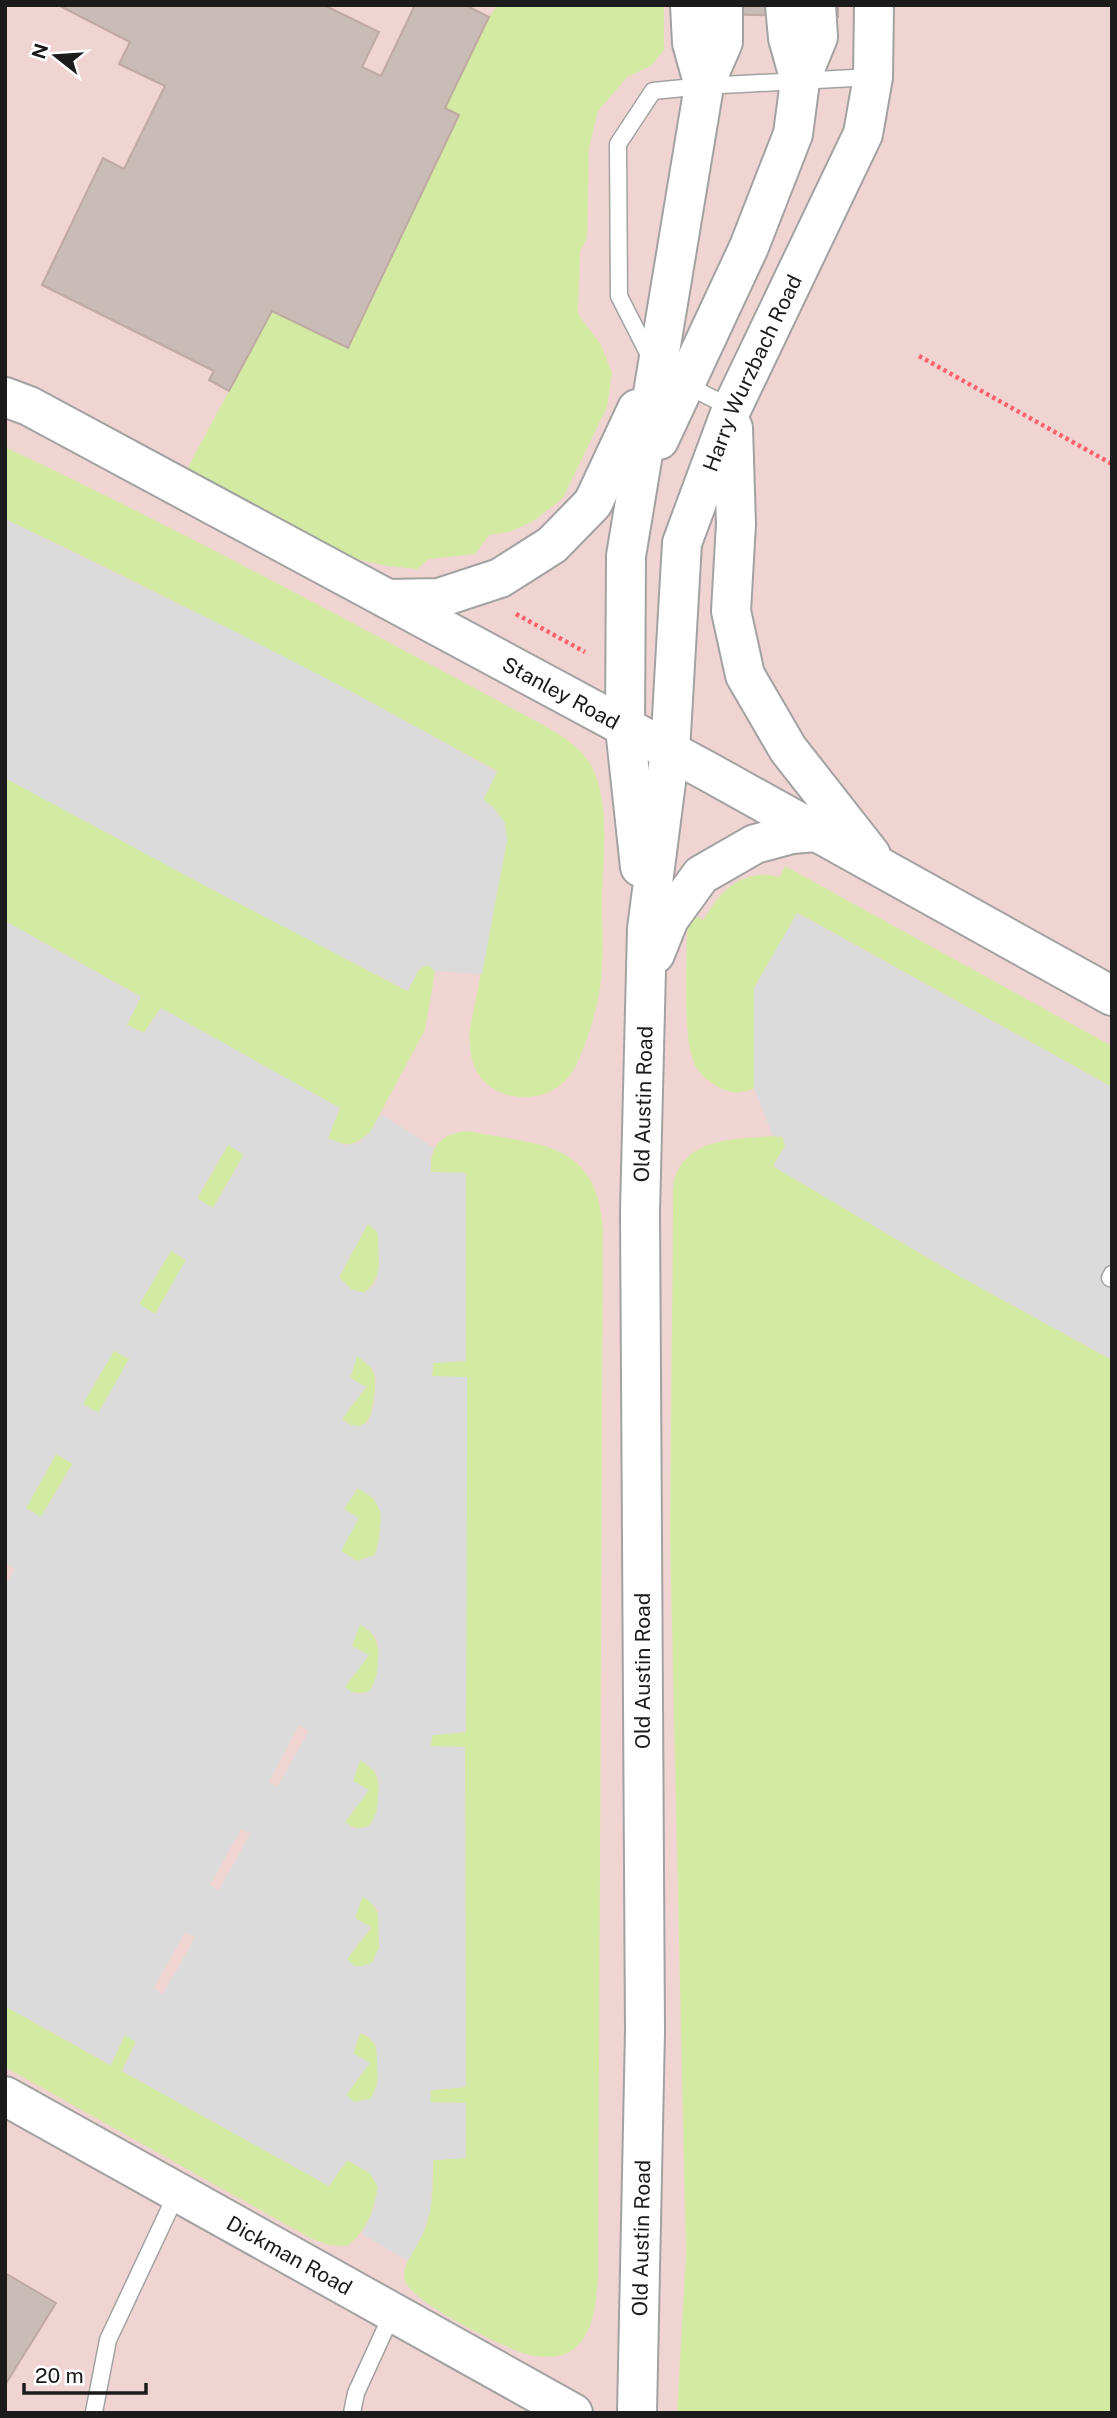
<svg xmlns="http://www.w3.org/2000/svg" width="1117" height="2418" font-family="'Public Sans',sans-serif">
<rect width="100%" height="100%" fill="#ede6e0"/>
<path fill="#f0d4d2" d="M5 5H1112V2413H5Z"/>
<path fill="#d3eaa3" d="M498 5H664V50L651 66 627 77 598 111 589 148 587 238 580 251 578 314 601 345 612 373 607 407 563 498 532 522 509 532 489 535 475 554 429 559 417 569 388 566 356 559 187 469 272 311 348 347 459 115 445 108 489 17Z
M5 447C190 534 369 632 549 728 573 743 592 756 599 786 608 821 603 862 602 898 602 931 605 967 598 999 595 1017 581 1060 571 1074 549 1106 494 1105 476 1070 470 1058 470 1047 469 1034L507 840 494 808 483 800 497 771C335 682 172 598 5 519Z
M5 778 407 991 419 969 428 965 435 971 425 1030 370 1132C353 1147 348 1147 327 1138L340 1108 160 1009 144 1033 126 1025 140 996 5 921Z
M785 866 1112 1046V1087L798 913 754 988V1088C743 1094 730 1094 718 1087 708 1081 701 1076 695 1065 682 1040 687 962 687 931L693 915 704 920C714 899 733 878 758 875 764 874 773 876 780 877Z
M468 1131C538 1146 597 1138 603 1230L598 2277C596 2304 594 2343 563 2355 552 2358 537 2357 526 2354 504 2348 410 2301 405 2281 401 2265 414 2252 421 2238 433 2214 433 2186 433 2160L466 2158V2103H430L431 2090 466 2087 465 1747H431L432 1735 466 1732 467 1378 432 1376 433 1363 466 1360V1173L431 1172C429 1146 442 1133 468 1131Z
M773 1136 783 1137 785 1146 773 1166 945 1268 1112 1360V2413H677L686 2255 670 1535 673 1212C673 1200 672 1184 676 1174 693 1136 738 1140 773 1136Z
M228 1145 244 1154 213 1208 197 1199Z
M368 1223 378 1233C379 1258 385 1275 364 1293L351 1289 339 1277Z
M171 1250 186 1260 156 1314 139 1305Z
M114 1350 130 1359 99 1413 82 1404Z
M357 1356C364 1359 370 1364 373 1371 376 1377 375 1382 375 1388 373 1409 370 1441 342 1419L366 1387 350 1378Z
M56 1454 73 1463 41 1517 26 1508Z
M358 1488C363 1491 369 1494 373 1498 387 1511 380 1539 375 1555L357 1561 341 1551 358 1518 344 1509Z
M360 1624C385 1635 382 1670 370 1691 360 1694 352 1695 345 1687L368 1655 352 1646Z
M360 1760C367 1763 373 1767 376 1775 385 1794 377 1847 345 1822L368 1791 353 1781Z
M362 1897C386 1905 385 1945 372 1963L363 1966H354L347 1959 371 1928 355 1918Z
M5 2006 110 2065 125 2035 136 2041 122 2071 329 2186 347 2160 370 2173 378 2187C373 2213 368 2229 347 2246L329 2245 312 2239 5 2067Z
M360 2033C386 2041 382 2080 371 2099L353 2102 346 2095 369 2063 353 2054Z"/>
<path fill="#dbdbdb" fill-rule="evenodd" d="M5 519 236 632 360 696 497 772 483 800 494 808 505 823 507 840 482 974 435 971 428 965 419 969 408 991 213 890 5 778Z
M797 913 1112 1087V1360L945 1268 773 1166 785 1146 783 1137 773 1136 754 1088V988Z
M5 921 141 997 127 1025 144 1033 161 1008 340 1108 328 1138 344 1145 358 1143 370 1132 381 1114 434 1148 430 1160 431 1172 466 1173V1361L433 1363 432 1376 467 1377 466 1732 432 1735 431 1746 465 1747 466 2087 431 2090 430 2102 466 2103V2158L433 2160 431 2208 422 2235 408 2261 362 2234 374 2209 378 2187 370 2173 347 2160 329 2186 122 2071 136 2042 125 2035 111 2065 5 2006V1585L15 1569 5 1563ZM228 1145 244 1155 213 1208 197 1198ZM368 1224 378 1233 379 1267 376 1283 364 1293 351 1289 339 1277ZM171 1251 186 1260 155 1314 139 1304ZM114 1351 129 1359 98 1413 83 1404ZM357 1356 373 1369 376 1378 374 1406 370 1418 367 1423 358 1426 350 1425 342 1419 366 1387 350 1378ZM56 1454 73 1464 41 1517 26 1508ZM358 1488 374 1499 381 1513 379 1541 375 1555 357 1561 341 1551 359 1518 344 1509ZM360 1624 376 1637 379 1646 377 1674 373 1686 370 1691 361 1694 353 1693 345 1687 369 1655 352 1646ZM299 1725 309 1731 277 1787 269 1782ZM360 1760 376 1772 379 1782 377 1810 370 1826 353 1829 345 1822 369 1790 353 1781ZM241 1829 250 1834 219 1890 210 1885ZM362 1897 367 1899 378 1910 379 1947 372 1963 363 1966H354L347 1959 371 1927 355 1918ZM185 1932 195 1937 163 1994 154 1988ZM360 2033 366 2034 376 2045 378 2082 371 2099 354 2102 346 2095 370 2063 353 2053Z"/>
<path fill="#c9bbb6" stroke="#bfa9a2" stroke-width="2" d="M58 5H324L379 32 362 67 381 76 415 5H465L489 17 445 108 459 115 348 348 272 311 229 391 209 380 214 371 42 285 103 158 124 169 165 86 119 64 130 42Z
M676 5H838V17L676 13Z
M5 2273 56 2303 5 2385Z"/>
<g fill="none" stroke-linecap="round" stroke-linejoin="round">
<defs>
<path id="service" d="M651 359 619 296 618 144 653 91 704 86 872 77
M684 384 732 408
M1110 1278 1112 1274
M94 2412 108 2340 177 2193
M352 2413 356 2393 393 2312"/>
<g id="tertiary">
<path d="M690 5 692 43 704 86"/>
<path d="M785 5 788 38 800 81"/>
<path id="s1" d="M5 397 29 406 707 771 1112 996"/>
<path d="M733 428 736 524 731 611 745 675 788 749 871 855"/>
<path d="M659 440 749 247 793 134 800 81 818 37 816 5"/>
<path d="M388 599 439 598 500 578 552 545 593 503 637 409"/>
<path d="M640 867 625 728 626 556 704 86 723 42V5"/>
<path d="M655 954 669 919 701 875 755 844 792 834 816 832"/>
<path id="s2" d="M5 2096 573 2413"/>
<path id="s3" d="M637 2413 645 2031 640 1212 647 929 670 751 682 543 732 408 863 134 873 77 874 5"/>
</g>
</defs>
<use href="#service" stroke="#a2a2a2" stroke-width="19"/>
<use href="#tertiary" stroke="#a2a2a2" stroke-width="42"/>
<path stroke="#fe606c" stroke-width="4.5" stroke-dasharray="3.5 3.5" stroke-linecap="butt" d="M919 356 1112 464
M516 614 585 652"/>
<use href="#service" stroke="#fff" stroke-width="16"/>
<use href="#tertiary" stroke="#fff" stroke-width="38"/>
</g>
<g text-anchor="middle" dominant-baseline="central" stroke-width="5" stroke-linejoin="round" paint-order="stroke">
<g font-size="21" fill="#1b1b1b" stroke="#fff">
<text stroke="none"><textPath href="#s3" startOffset="2056">Harry Wurzbach Road</textPath></text>
<text stroke="none"><textPath href="#s1" startOffset="630">Stanley Road</textPath></text>
<text stroke="none"><textPath href="#s3" startOffset="1309">Old Austin Road</textPath></text>
<text transform="translate(642 1671) rotate(-90)">Old Austin Road</text>
<text stroke="none"><textPath href="#s3" startOffset="175">Old Austin Road</textPath></text>
<text stroke="none"><textPath href="#s2" startOffset="326">Dickman Road</textPath></text>
</g>
</g>
<rect width="1117" height="2418" fill="none" stroke="#1b1b1b" stroke-width="14"/>
<g transform="translate(56 56) rotate(287)" stroke="#ffffff" stroke-width="5" paint-order="stroke">
<path d="M0-5L12 26L0 18L-12 26Z" fill="#1b1b1b"/>
<text y="-10" font-size="19" font-weight="bold" text-anchor="middle" fill="#1b1b1b">N</text>
</g>
<path d="M24 2383v10h122v-10" fill="none" stroke="#1b1b1b" stroke-width="3.5"/>
<text x="35" y="2383" font-size="21" fill="#1b1b1b" stroke="#ffffff" stroke-width="5" paint-order="stroke">20 m</text>
</svg>
